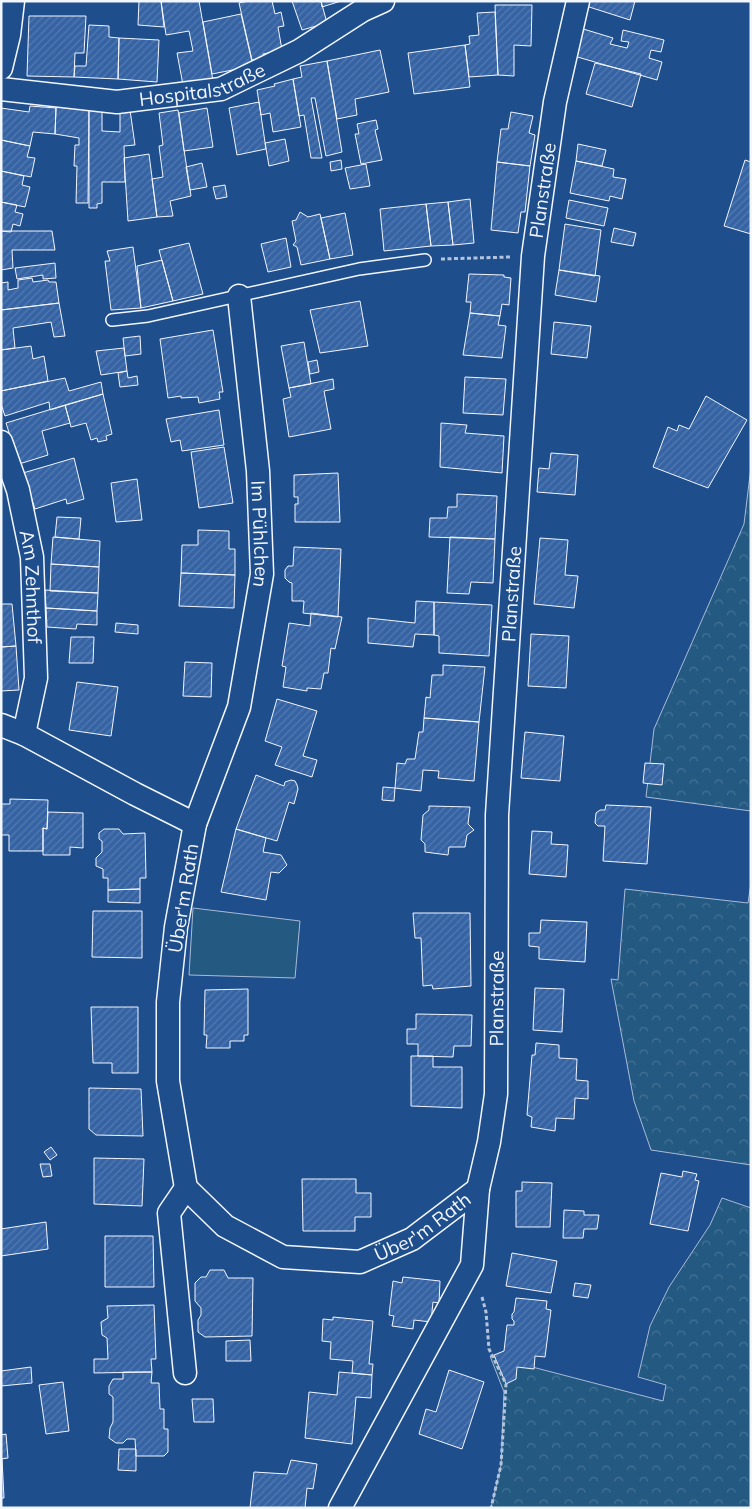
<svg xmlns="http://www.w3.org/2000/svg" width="752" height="1509" font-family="Mulish,sans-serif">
<defs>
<pattern id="forest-crowns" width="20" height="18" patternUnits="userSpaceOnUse" patternTransform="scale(1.25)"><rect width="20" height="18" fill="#245a82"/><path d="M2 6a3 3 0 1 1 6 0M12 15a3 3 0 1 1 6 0" fill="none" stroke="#447295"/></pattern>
<pattern id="building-hatch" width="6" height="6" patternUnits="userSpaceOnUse" patternTransform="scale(1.25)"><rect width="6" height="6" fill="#3563a3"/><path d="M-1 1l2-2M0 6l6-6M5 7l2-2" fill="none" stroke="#537ab1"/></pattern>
</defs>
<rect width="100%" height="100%" fill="#1f4e8c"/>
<path fill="#245a82" stroke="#a8bbd7" d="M193 908 300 921 295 978 189 975Z"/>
<path fill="url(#forest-crowns)" stroke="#a8bbd7" d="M751 467V811L646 797 654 729 744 524Z
M751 883V1165L651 1150 634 1101 611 979 618 980 625 889 748 903Z
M722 1198 751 1208V1508H491L501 1465 504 1392 490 1356 663 1401 666 1385 638 1377 650 1326 669 1287 710 1225Z"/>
<path fill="url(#building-hatch)" stroke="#f2f6ff" d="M139 1H161L164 27 138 25Z
M161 1H199L213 81 183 85 177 53 193 51 189 31 166 35Z
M248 1H272L275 14 281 12 284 26 278 27 282 50 263 54 264 58 252 60 239 3Z
M292 1H321L327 23 302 30Z
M321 1H341L322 7Z
M587 1H635L630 20 586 6Z
M495 5H532L531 46 514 45V76L498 75Z
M495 12 498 75 469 77 465 45 470 44 469 36 479 35 477 13Z
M241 14 253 66 212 74 203 22Z
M29 16H86L84 53H75L74 77 27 76Z
M89 25 109 26V37L119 38 118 79 74 77 75 66H86Z
M580 28 613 38 610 44 627 48 629 42 621 41 623 30 664 40 661 52 651 50 649 58 662 62 657 80 574 56Z
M119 38 159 40 157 82 118 79Z
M465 45 470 87 414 94 408 53Z
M380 50 389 92 355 99 357 115 337 119 327 61Z
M327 61 342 152 326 156 315 98H311L322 158H311L304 115 299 116 293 79 302 77 300 66Z
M595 63 641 74 632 107 586 94Z
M293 79 301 127 273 132 270 113 261 115 257 90 275 86 274 84Z
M259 102 266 149 237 155 229 108Z
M58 104 89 106 88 203H76L77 166H74L75 145H79V138L55 134 56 108Z
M30 106 56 108 55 134 33 132 30 146 1 140V108L29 112Z
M89 106 102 108V131L120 132V111L130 110 135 145 124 146 125 182H102V203L97 204V208H89Z
M207 108 213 147 184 151 179 113Z
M178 110 191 196 170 201 173 216 157 217 152 179 163 177 159 146 163 145 159 113Z
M511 112 533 116 529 133 535 135 530 166 497 162 501 129H508Z
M376 120 378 129 375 130 382 160 361 164 355 134H359L357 124Z
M285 139 289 161 269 166 265 143Z
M1 140 30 146 27 157 35 158 31 177 1 171Z
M578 144 606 150 602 166 576 161Z
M149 154 157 217 128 221 124 158Z
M341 160 342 169 331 171 330 162Z
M745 160 751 162V234L724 226Z
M576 161 614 169 613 177 626 179 622 199 610 196 609 201 570 193Z
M497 162 530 166 525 212H521L518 233 491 230Z
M202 163 207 187 190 190 186 167Z
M366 164 370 186 350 189 345 168Z
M1 171 24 176 22 185 30 187 25 207 1 202Z
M225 185 227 197 216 199 213 187Z
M470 199 474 243 453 245 448 202Z
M569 200 608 208 604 226 566 218Z
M1 202 17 205 15 212 23 214 20 226 13 224 11 232 1 231Z
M448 202 453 245 431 246 426 204Z
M426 204 431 246 384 251 380 209Z
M300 212 308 217 320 214 330 259 301 265 297 247 293 245 296 241 292 221 296 220Z
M345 213 353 255 330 259 321 218Z
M565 224 601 230 595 276 559 270Z
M614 228 636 233 633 246 611 242Z
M1 231H52L55 250H12L13 268 1 270Z
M286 238 291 267 268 272 261 244Z
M189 243 203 294 173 301 159 250Z
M133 247 141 308 111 310 105 261H110L107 251Z
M162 260 173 301 141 308 137 266Z
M55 263 56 278 43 279V275L17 279 15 268Z
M559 270 600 276 596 302 555 295Z
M469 274 504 275V277L511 278 509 305 502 304 500 316 470 313 471 302H466Z
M32 278 33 282 48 280 49 282H56L59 303 1 310V283L8 282V290L18 288V280Z
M360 301 368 346 320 353 310 310Z
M59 303 65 336 54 337 51 322 13 328 15 348 1 350V310Z
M470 313 500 316 498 325 506 326 502 358 463 355Z
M554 322 591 326 587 358 551 354Z
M213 330 223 392H219L220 399 199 403 198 397 181 398V396L168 398 160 339Z
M140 336 141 354 125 356 123 338Z
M304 342 311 384 289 388 281 346Z
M31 346 33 359 44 356 48 381 1 391V350Z
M124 348 127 371 101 375 96 351Z
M317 360 319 372 310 374 308 362Z
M127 371 128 378 137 376 138 385 120 387 118 373Z
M465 377 506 379 503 415 463 413Z
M65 378 69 391 101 382 103 394 50 410 49 402 5 416 1 404V391Z
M333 379 334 389 324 391 331 429 289 437 283 399 291 397 289 388Z
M103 394 112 434 106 436 107 440 98 442 97 438 91 440 86 423 71 427 65 405Z
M706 396 747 420 708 488 653 467 668 427 677 431 679 425 689 429Z
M65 405 70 423 42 431 48 455 19 464 6 423Z
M219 410 224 445 182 451 180 440 171 442 166 419Z
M441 423 467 425 465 433 504 436 502 473 440 467Z
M224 447 233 503 199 508 191 452Z
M551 453 578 455 575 495 537 492 539 468 549 469Z
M74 458 84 499 67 504 66 499 35 509 23 473Z
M338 473 340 522H295V504H298V497H294V475Z
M137 479 142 520 116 522 111 483Z
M457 494 497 496 495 539 429 537 430 518H447L448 507H457Z
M57 517 81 518 79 539 55 537Z
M198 530 229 531V549H235V575L181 573 182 545H198Z
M53 537 100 541 99 567 51 564Z
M450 537 495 539 493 583 471 582 469 594 447 593Z
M540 538 568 540 565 575 578 576 574 608 534 604Z
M294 547 341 549 338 617 303 613 304 601H292V583L289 582 285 578V570L288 566H293Z
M51 564 99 567 98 593 50 591Z
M181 573 235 575 234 608 179 606Z
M45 590 98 593 97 611 46 608Z
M416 601 434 602V635L415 634 413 647 368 643V618L415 623Z
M434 602 492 605 489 656 439 653V636L434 635Z
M1 604H12L16 646 1 647Z
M46 608 97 611V625L77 624 76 629 47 627Z
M311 613 342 617 335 649 331 648 328 673H324L321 689 307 688V691L283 687 286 667 282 666 289 623 310 626Z
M116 623 138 625V634L115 632Z
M531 634 569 636 566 688 528 686Z
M71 637H94L93 663H69Z
M16 646 19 690 1 691V647Z
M185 662 212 663 211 697 183 696Z
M443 665 485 667 479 722 424 718 426 697 430 698 432 675H443Z
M77 682 118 687 111 736 69 730Z
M277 699 317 711 303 756 317 760 312 777 275 765 282 747 265 741Z
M424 718 479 722 474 781 438 778 439 771 423 770 421 791 395 788 397 763 405 764 407 759H415L419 732H423Z
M525 732 564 736 560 781 521 778Z
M645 763 664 764 662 785 643 783Z
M256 775 284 786 285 782 291 780 295 781 297 785 298 789 294 804 289 802 277 841 236 829Z
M383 787 395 788 394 801 382 800Z
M10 799 48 800 47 829 43 828V851H9V835H1V804H10Z
M606 805 651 807 647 864 603 861 605 826H598L595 823 596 813 600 810H605Z
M429 806 470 807 468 824 474 830 467 835 465 847H449L448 855 425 852V844L421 840 423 815 429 810Z
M48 812 83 813V848L70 847V855H43V828L47 829Z
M104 829H119L123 834 145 833 146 878H140V889L108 890V878H103V869L96 866V858L102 852V841L99 839V833Z
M236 829 266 838 263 852 281 855 287 865 279 873 271 872 266 900 221 892Z
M532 831 552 832 551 844 568 845 566 877 529 874Z
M140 889V903L108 902V890Z
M93 911H142V958L92 957Z
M413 913H470L471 986 433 989 432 985 423 986 421 938H415Z
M541 920 587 922 585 962 539 959V947L529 946V933H540Z
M535 988 564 989 562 1032 533 1030Z
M248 989V1035H244V1041H230V1048H206L207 1035H204L205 990Z
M91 1007H138V1073H112V1063H93Z
M416 1014 472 1015 471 1046H454L453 1057 418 1056V1044H407V1029H416Z
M536 1043 559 1045V1058L577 1059 576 1080 588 1081V1099L575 1098 574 1119 556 1118 555 1131 531 1127 532 1117 527 1115 532 1055H535Z
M411 1056H433V1067H462V1108L411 1106Z
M89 1088 141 1089 143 1136 96 1135 89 1129Z
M51 1147 57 1155 50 1160 44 1152Z
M94 1158 144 1159 142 1206 94 1204Z
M40 1164H50L52 1176 43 1177Z
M683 1171 697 1174 695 1180 699 1181 688 1231 650 1224 661 1173 682 1177Z
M302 1179H356V1193H371V1217H355V1231H303Z
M522 1182 552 1183 550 1227H516V1191H522Z
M564 1210 584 1211V1215H599L597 1229H584L583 1238H563Z
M46 1222 48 1249 1 1256V1229Z
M105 1236H153L154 1287H105Z
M512 1253 557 1261 551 1293 506 1286Z
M210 1270H224L228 1278H253L252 1336 205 1337 198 1332V1320L201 1315V1308L195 1301V1283L201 1277H206Z
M403 1277 440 1281 439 1303 433 1302 431 1322 414 1320 413 1329 392 1326 394 1316 389 1315 393 1281 402 1283Z
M575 1283 591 1285 588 1298 573 1296Z
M516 1298 547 1301 546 1309 551 1310 545 1357 535 1356 534 1369 517 1367 516 1379 506 1384 494 1355 504 1351 507 1325H514V1321L512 1319V1314L514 1312Z
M154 1305 156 1359H151L152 1372 94 1373V1359H108L107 1338 102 1335 101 1322 108 1318 107 1306Z
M333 1317 373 1321 369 1364H373L372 1375 352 1373 353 1361 330 1359 331 1342 322 1341 323 1319 333 1320Z
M250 1340 251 1361H226V1341Z
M31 1367 32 1383 1 1386V1371Z
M449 1370 484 1382 462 1449 419 1434 426 1409 436 1412Z
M123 1372H152L151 1383H159L160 1409H164V1429H168V1452L164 1456H136L135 1439H127L123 1443H116L109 1438 110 1428 113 1422V1397L109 1394V1386L113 1379H123Z
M339 1372 372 1375 371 1398 356 1397 352 1444 305 1438 309 1392 337 1395Z
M63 1382 69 1431 46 1434 39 1385Z
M192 1399H213L214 1422H194Z
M6 1434 8 1458 1 1459V1435Z
M119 1449H136V1471L118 1470Z
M1 1459H2L4 1498H1Z
M291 1460 317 1464 313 1489 307 1488 305 1508H250L254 1472 287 1474Z"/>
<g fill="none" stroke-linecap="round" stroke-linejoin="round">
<defs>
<path id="lane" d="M112 320 148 316 359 269 425 260"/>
<g id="street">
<path d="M1 68 9 35 13 1"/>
<path id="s1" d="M1 89 117 102 221 89 299 51 363 10 383 1"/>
<path id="s2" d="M239 296 258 471 262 574 239 707 195 824 176 927 168 1002V1081L186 1188 225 1226 283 1257 360 1262 412 1239 478 1189"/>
<path id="s3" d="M1 442 18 490 32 557 36 678 24 734"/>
<path d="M1 725 24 734 135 794 195 824"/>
<path d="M185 1373 169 1213 186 1188"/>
<path id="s4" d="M340 1508 472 1265 478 1189 489 1142 496 1094 497 815 533 256 555 102 578 1"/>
</g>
</defs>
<use href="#lane" stroke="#f2f6ff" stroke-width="14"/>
<use href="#street" stroke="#f2f6ff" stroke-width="25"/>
<path stroke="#b3c4dc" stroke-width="3" stroke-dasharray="4 2.5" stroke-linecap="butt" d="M441 259 510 257
M482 1297 486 1312 489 1349 506 1384 501 1465 491 1508"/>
<use href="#lane" stroke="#1f4e8c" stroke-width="11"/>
<use href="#street" stroke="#1f4e8c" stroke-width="22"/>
</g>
<g text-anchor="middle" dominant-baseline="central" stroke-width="4" stroke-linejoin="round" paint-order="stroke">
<g font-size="19" fill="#f2f6ff" stroke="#1f4e8c">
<text stroke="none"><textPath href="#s1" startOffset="204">Hospitalstraße</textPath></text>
<text stroke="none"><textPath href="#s4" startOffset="1355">Planstraße</textPath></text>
<text stroke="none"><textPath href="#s2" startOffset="239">Im Pühlchen</textPath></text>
<text stroke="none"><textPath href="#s3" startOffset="149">Am Zehnthof</textPath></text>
<text stroke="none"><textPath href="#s4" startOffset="950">Planstraße</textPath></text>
<text transform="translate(183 898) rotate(-81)">Über'm Rath</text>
<text stroke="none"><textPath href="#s4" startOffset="545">Planstraße</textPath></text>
<text stroke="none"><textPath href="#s2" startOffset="1176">Über'm Rath</textPath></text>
</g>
</g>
<rect width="752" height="1509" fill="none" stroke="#f2f6ff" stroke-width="5"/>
</svg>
